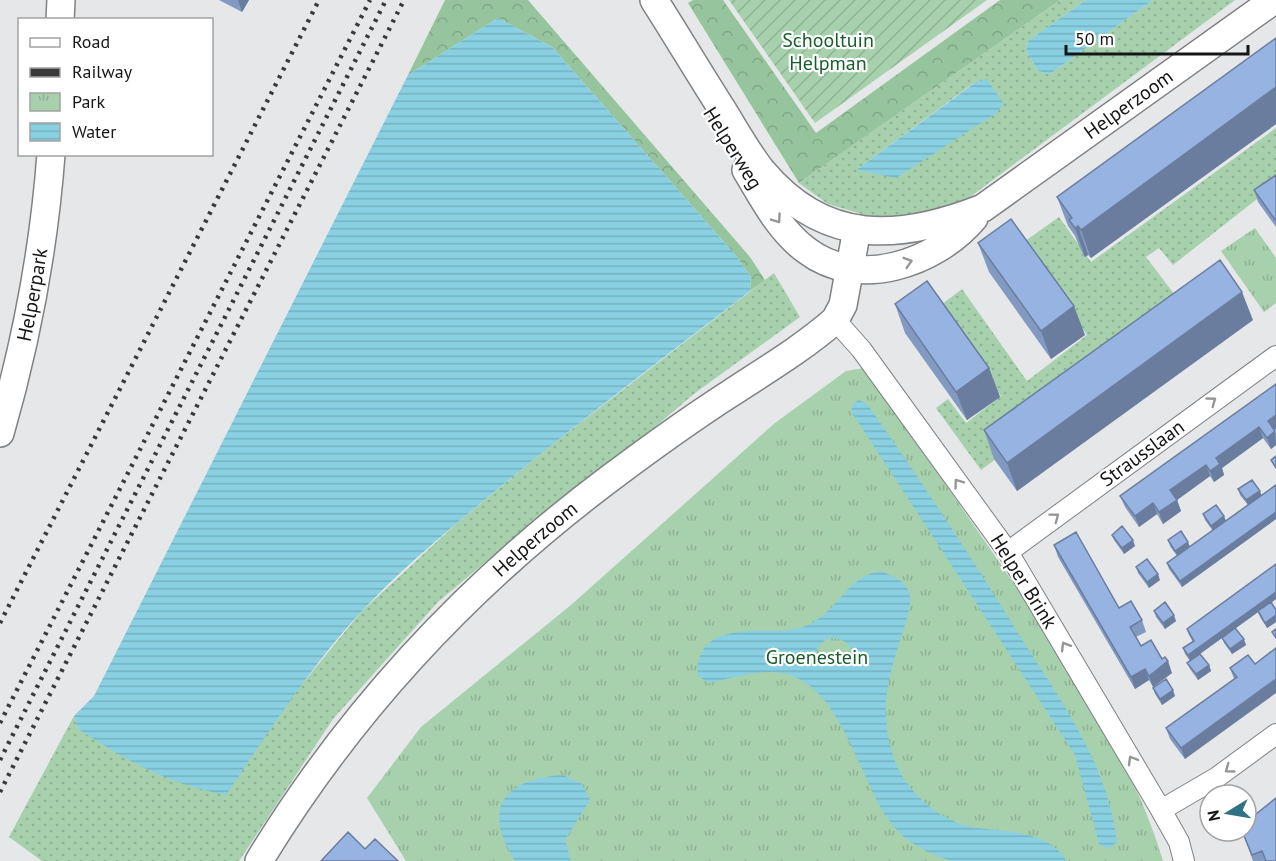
<svg xmlns="http://www.w3.org/2000/svg" width="1276" height="861" font-family="'PT Sans',sans-serif">
<defs>
<pattern id="grass-dots" width="8" height="8" patternUnits="userSpaceOnUse" patternTransform="scale(1.5)"><rect width="8" height="8" fill="#a7d0ac"/><path d="M2 2h.1M6 6h.1" fill="none" stroke="#8fb293" stroke-width="1.8" stroke-linecap="round"/></pattern>
<pattern id="forest-crowns" width="20" height="18" patternUnits="userSpaceOnUse" patternTransform="scale(1.5)"><rect width="20" height="18" fill="#96c49d"/><path d="M2 6a3 3 0 1 1 6 0M12 15a3 3 0 1 1 6 0" fill="none" stroke="#81a886"/></pattern>
<pattern id="park-tufts" width="24" height="20" patternUnits="userSpaceOnUse" patternTransform="scale(1.5)"><rect width="24" height="20" fill="#a7d0ac"/><path d="M3 7l-1-3M5 7V3M7 7l1-3M15 17l-1-3M17 17v-4M19 17l1-3" fill="none" stroke="#8fb293"/></pattern>
<pattern id="garden-furrows" width="10" height="10" patternUnits="userSpaceOnUse" patternTransform="scale(1.5)"><rect width="10" height="10" fill="#a7d0ac"/><path d="M-1 1l2-2M0 10L10 0M9 11l2-2" fill="none" stroke="#8fb293"/></pattern>
<pattern id="water-rules" width="6" height="5" patternUnits="userSpaceOnUse" patternTransform="scale(1.5)"><rect width="6" height="5" fill="#89d0e2"/><path d="M0 2.5h6" fill="none" stroke="#76b2c1"/></pattern>
</defs>
<rect width="100%" height="100%" fill="#e5e7e8"/>
<path fill="url(#grass-dots)" fill-rule="evenodd" d="M1060 0H1086L1028 41 1026 51 1038 71 1050 74 1153 0H1235L966 200 930 216 892 219 868 216 828 204 799 183ZM975 82 874 173 856 170Z
M1276 128V184L1173 265 1159 248 1146 257 1190 315 981 470 936 408 948 399 966 423 1001 396 937 308 962 289 1027 381 1087 335 1021 244 1059 217 1091 262Z
M774 273 800 317 695 393 642 438 559 500 438 602 333 719 239 861H42L9 837 74 716 78 729 303 683 361 612 457 523 549 447Z"/>
<path fill="url(#forest-crowns)" d="M445 0H528L750 257 765 280 750 291 751 277 737 257 552 47 498 18 408 75Z
M693 0H723L816 133 1000 0H1060L799 183 688 3Z"/>
<path fill="url(#park-tufts)" d="M1255 228 1276 258V303L1264 312 1221 251Z
M864 368C906 424 944 483 984 540 1052 640 1128 744 1163 861H406L367 798 421 727 571 605 775 423 846 371Z"/>
<path fill="url(#garden-furrows)" d="M729 0H987L815 123Z"/>
<path fill="url(#water-rules)" fill-rule="evenodd" d="M1086 0H1153L1050 74 1038 71 1026 51 1028 41Z
M498 18 552 47 737 257 751 277 750 291C666 356 581 420 499 488 452 527 403 567 361 612 309 668 268 733 226 795 163 782 131 763 78 729L74 716 94 696 408 75Z
M987 79 1003 103 998 112 896 178 856 170 976 82Z
M859 400 867 404C920 479 970 555 1018 633 1060 700 1107 761 1117 842L1108 849 1099 844 1075 755 851 411 853 404Z
M881 571C893 576 908 581 910 597 911 610 905 624 901 637 887 683 878 713 895 761 907 793 942 823 976 828 1008 832 1047 830 1067 861H952C929 854 906 843 891 823 856 779 841 670 768 672 748 673 728 679 709 683L698 676C697 660 701 645 717 638 745 624 779 637 808 625 839 611 846 576 881 571ZM836 638 846 642 852 650 846 659 828 663 817 654V648L826 639Z
M563 775 582 784 590 800 565 840 571 861H515C481 807 504 779 563 775Z"/>
<g fill="none" stroke-linecap="round" stroke-linejoin="round">
<defs>
<path id="street" d="M835 320 861 349 1008 552 1161 810 1179 842 1184 861
M1008 552 1276 356
M1161 810 1216 778 1276 734"/>
<g id="secondary">
<path id="s1" d="M654 0C677 36 699 73 722 109 735 130 747 152 762 171 825 246 899 241 983 208L1274 0"/>
<path d="M60 20 61 0"/>
<path d="M746 170C763 198 779 230 806 250 858 290 935 264 974 218"/>
<path id="s2" d="M0 433C26 343 44 248 51 154"/>
<path id="s3" d="M259 861C350 711 469 584 609 479 649 449 689 420 731 393 766 370 803 348 835 320L843 305 857 229"/>
</g>
</defs>
<use href="#street" stroke="#808183" stroke-width="22"/>
<use href="#secondary" stroke="#808183" stroke-width="30"/>
<use href="#street" stroke="#fff" stroke-width="20"/>
<use href="#secondary" stroke="#fff" stroke-width="27"/>
<path stroke="#3a3a3b" stroke-width="4.5" stroke-dasharray="3 6" stroke-linecap="butt" d="M0 623 319 0
M0 723 370 0
M0 760 386 0
M0 792 404 0"/>
</g>
<path fill="#829ac2" d="M219 0H249L242 12Z
M1276 38V124L1091 258 1088 255 1085 257 1080 248 1075 236 1068 226 1057 197Z
M1276 175V227L1258 202 1254 190Z
M978 243 1085 335 1051 359 989 272Z
M895 304 989 368 1000 397 967 420 905 333Z
M1253 320 1017 491 994 459 984 430Z
M1276 384V429L1274 430 1276 433V445L1271 449 1263 438 1222 468 1224 475 1214 482 1210 476 1177 500 1181 511 1163 524 1157 514 1139 527 1125 507 1120 496Z
M1276 485V519L1182 587 1169 569 1167 563 1177 556 1170 546 1168 540 1190 547 1213 531 1205 520 1203 514 1224 516 1226 521 1248 505 1240 495 1238 489 1261 496Z
M1112 535 1135 546 1124 554 1114 540Z
M1054 545 1119 608 1142 620 1146 632 1136 637 1141 646 1162 659 1172 673 1153 687 1149 680 1135 689 1058 557Z
M1276 564V599L1271 603 1276 610V622L1267 628 1260 617 1258 612 1236 628 1246 645 1232 654 1224 643 1222 638 1190 661 1185 654 1183 648 1193 642 1189 635 1187 629Z
M1136 567 1160 580 1149 588 1138 573Z
M1154 611 1176 621 1165 629 1156 617Z
M1187 663 1209 665 1211 671 1198 680 1190 669Z
M1255 664 1185 759 1170 739 1166 728 1234 679 1230 668Z
M1153 688 1175 696 1162 705 1155 694Z
M1242 831 1276 861H1253Z"/>
<path fill="#6a7d9e" d="M238 0H249L242 12Z
M1276 87V124L1091 258 1081 230Z
M1078 226 1088 255 1085 257 1075 228Z
M1242 292 1253 320 1017 491 1007 463Z
M1074 306 1085 335 1051 359 1041 331Z
M989 368 1000 397 967 420 956 392Z
M1276 415V429L1272 432 1268 421Z
M1259 427 1263 438 1222 468 1224 475 1214 482 1210 471 1216 458Z
M1275 431 1276 445 1271 449 1267 438Z
M1206 465 1210 476 1177 500 1181 511 1163 524 1159 512 1170 490Z
M1260 491 1262 497 1248 506 1246 500Z
M1153 503 1157 514 1139 527 1135 516Z
M1276 512V519L1182 587 1180 581Z
M1224 516 1226 522 1213 531 1211 526Z
M1133 540 1135 546 1124 554 1122 548Z
M1188 542 1190 547 1178 556 1175 551Z
M1158 574 1160 580 1149 588 1147 582Z
M1276 592V599L1190 661 1188 655Z
M1174 615 1176 621 1165 629 1163 623Z
M1276 615V622L1267 628 1265 623Z
M1244 639 1246 645 1232 654 1230 649Z
M1168 661 1172 673 1153 687 1149 676Z
M1209 665 1211 671 1198 680 1196 674Z
M1145 669 1149 680 1135 689 1131 677Z
M1276 679V693L1185 759 1181 748Z
M1173 690 1175 696 1162 705 1160 699Z"/>
<path fill="#97b3e2" stroke="#6a7d9e" stroke-width="1.5" d="M1276 38V87L1081 230 1078 226 1075 228 1069 220 1072 218 1057 197Z
M1276 175V221L1254 190Z
M1011 219 1074 306 1041 331 978 243Z
M1220 260 1242 292 1007 463 984 430Z
M927 281 989 368 956 392 895 304Z
M1276 384V415L1268 421 1275 431 1267 438 1259 427 1216 458 1220 464 1210 471 1206 465 1170 490 1177 500 1159 512 1153 503 1135 516 1120 496Z
M1276 456V468L1271 460Z
M1252 480 1260 491 1246 500 1238 489Z
M1276 485V512L1180 581 1167 563Z
M1216 505 1224 516 1211 526 1203 514Z
M1122 526 1133 540 1122 548 1112 535Z
M1181 531 1188 542 1175 551 1168 540Z
M1076 532 1119 608 1131 601 1142 620 1130 627 1141 646 1151 640 1162 659 1165 657 1168 661 1149 676 1145 669 1131 677 1054 545Z
M1147 559 1158 574 1147 582 1136 567Z
M1276 564V592L1188 655 1183 648 1194 641 1187 629Z
M1165 602 1174 615 1163 623 1154 611Z
M1271 602 1276 610V615L1265 623 1258 611Z
M1235 628 1244 639 1230 649 1222 638Z
M1276 629V638L1272 632Z
M1276 648V679L1181 748 1166 728 1237 677 1230 668 1248 655 1255 664Z
M1200 654 1209 665 1196 674 1187 663Z
M1166 679 1173 690 1160 699 1153 688Z
M1276 798V861H1266L1262 851 1252 855 1242 831H1246V822Z
M348 832 365 849 375 839 398 861H321Z"/>
<defs><path id="oneway-chevron" d="M-2-3.5L2.5 0L-2 3.5" fill="none" stroke-width="1.6" stroke-linecap="round" stroke-linejoin="round" transform="scale(1.5)"/></defs>
<g stroke="#969697">
<use href="#oneway-chevron" transform="translate(777 219) rotate(55)"/>
<use href="#oneway-chevron" transform="translate(908 262) rotate(-17)"/>
<use href="#oneway-chevron" transform="translate(1212 401) rotate(-36)"/>
<use href="#oneway-chevron" transform="translate(958 483) rotate(-126)"/>
<use href="#oneway-chevron" transform="translate(1055 517) rotate(-37)"/>
<use href="#oneway-chevron" transform="translate(1065 646) rotate(-121)"/>
<use href="#oneway-chevron" transform="translate(1132 760) rotate(-120)"/>
<use href="#oneway-chevron" transform="translate(1229 769) rotate(144)"/>
</g>
<g text-anchor="middle" dominant-baseline="central" stroke-width="4.5" stroke-linejoin="round" paint-order="stroke">
<g font-size="20" fill="#185d2b" stroke="#fff">
<text x="828" y="40">Schooltuin<tspan x="828" dy="23">Helpman</tspan></text>
<text x="817" y="657">Groenestein</text>
</g>
<g font-size="20" fill="#161617" stroke="#fff">
<text stroke="none"><textPath href="#s1" startOffset="624">Helperzoom</textPath></text>
<text transform="translate(733 148) rotate(58)">Helperweg</text>
<text stroke="none"><textPath href="#s2" startOffset="142">Helperpark</textPath></text>
<text transform="translate(1142 453) rotate(-36)">Strausslaan</text>
<text stroke="none"><textPath href="#s3" startOffset="426">Helperzoom</textPath></text>
<text transform="translate(1024 581) rotate(58)">Helper Brink</text>
</g>
</g>
<rect x="18" y="18" width="195" height="138" fill="#ffffff" stroke="#a2a2a2" stroke-width="1.5"/>
<rect x="30" y="38" width="30" height="9" fill="#ffffff" stroke="#a2a2a2" stroke-width="1.5"/>
<text x="72" y="48" font-size="18" fill="#161617">Road</text>
<rect x="30" y="68" width="30" height="9" fill="#3a3a3b" stroke="#a2a2a2" stroke-width="1.5"/>
<text x="72" y="78" font-size="18" fill="#161617">Railway</text>
<rect x="30" y="93" width="30" height="18" fill="url(#park-tufts)" stroke="#a2a2a2" stroke-width="1.5"/>
<text x="72" y="108" font-size="18" fill="#161617">Park</text>
<rect x="30" y="123" width="30" height="18" fill="url(#water-rules)" stroke="#a2a2a2" stroke-width="1.5"/>
<text x="72" y="138" font-size="18" fill="#161617">Water</text>
<g transform="translate(1228 813) rotate(259)"><circle r="28" fill="#ffffff" stroke="#a2a2a2" stroke-width="1.5"/>
<path d="M0-4.5L10 22L0 15L-10 22Z" fill="#2f7283"/>
<text y="-9" font-size="16" font-weight="bold" text-anchor="middle" fill="#161617">N</text>
</g>
<path d="M1066 45v9h182v-9" fill="none" stroke="#161617" stroke-width="3"/>
<text x="1075" y="45" font-size="18" fill="#161617" stroke="#ffffff" stroke-width="4.5" paint-order="stroke">50 m</text>
</svg>
